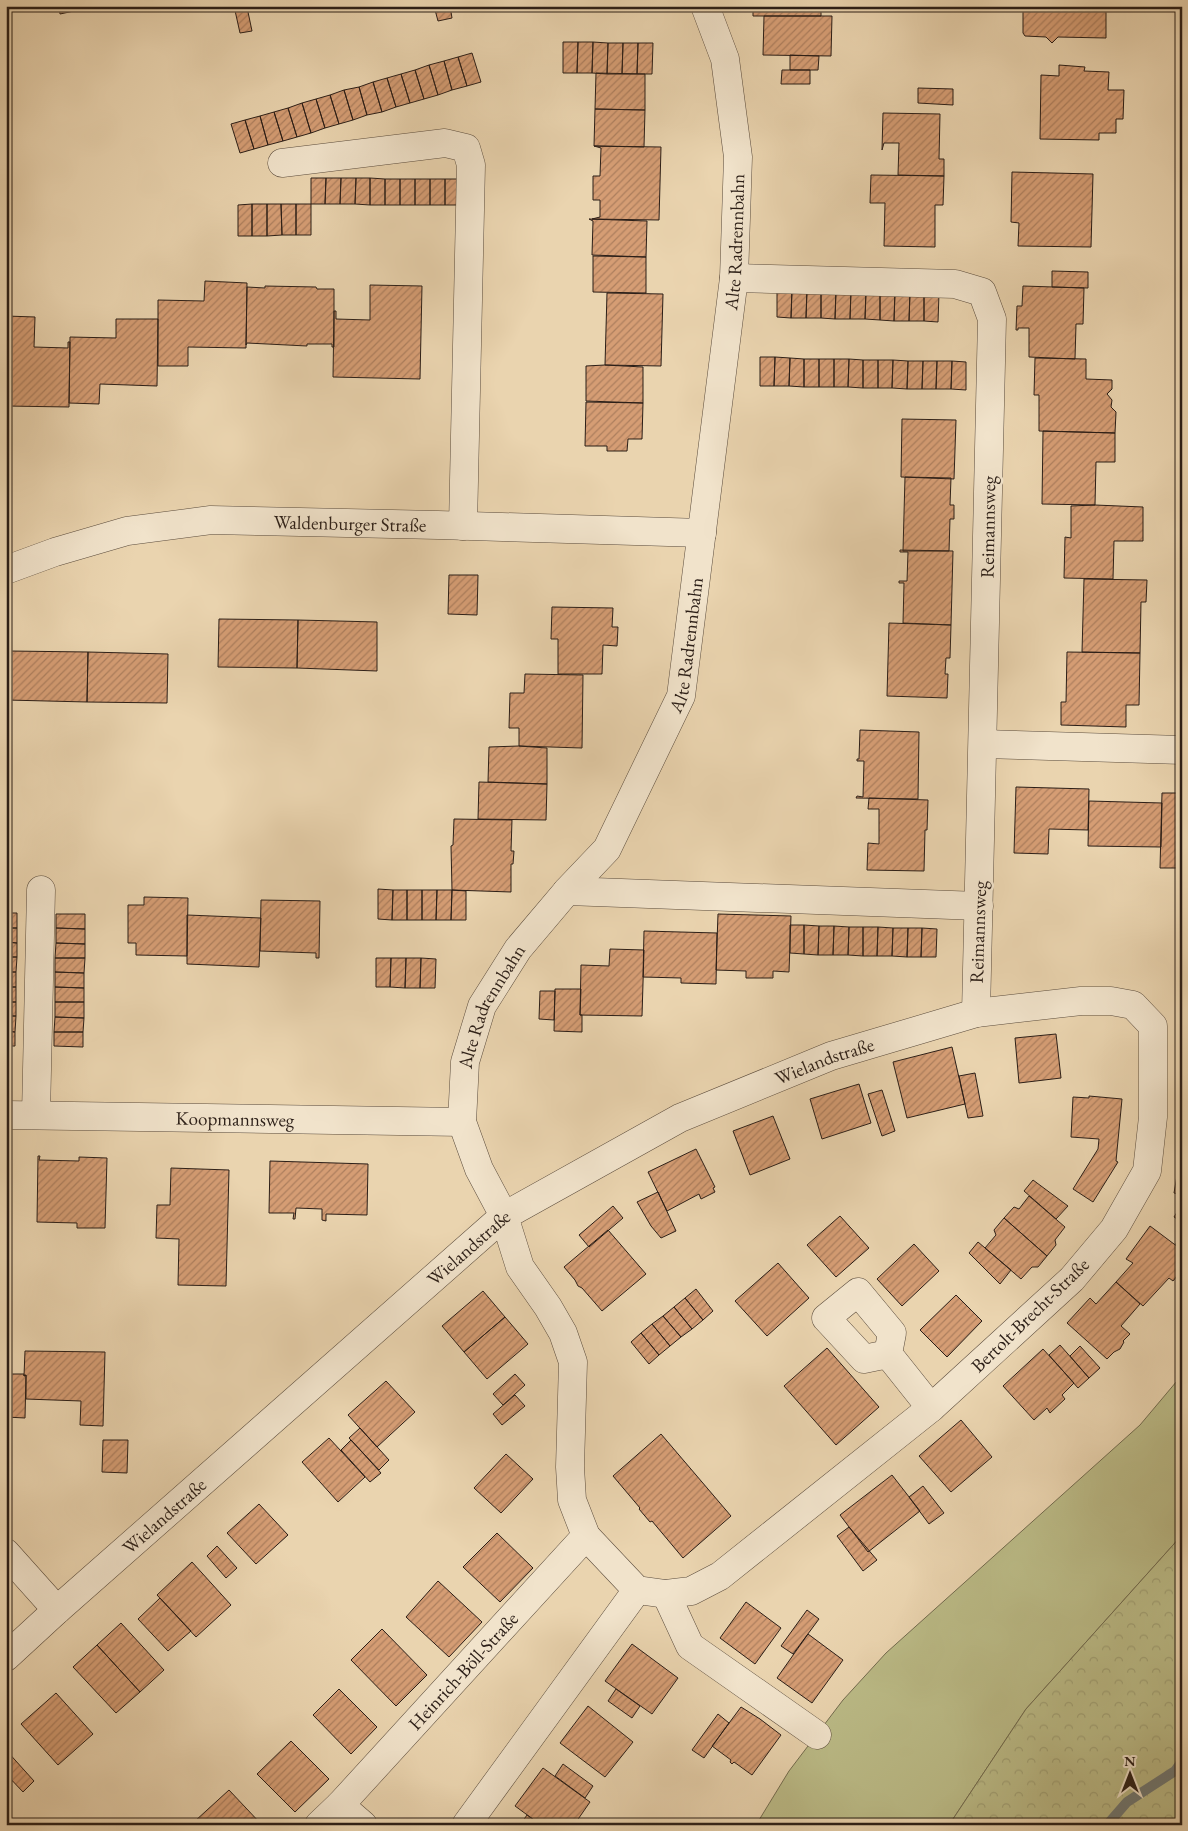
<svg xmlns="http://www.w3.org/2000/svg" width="1188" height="1831" font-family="'EB Garamond',serif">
<defs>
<pattern id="forest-crowns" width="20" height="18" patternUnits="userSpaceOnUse" patternTransform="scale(1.25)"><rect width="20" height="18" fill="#bbbb87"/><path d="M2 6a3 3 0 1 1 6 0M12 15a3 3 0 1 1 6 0" fill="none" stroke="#a1a074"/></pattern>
<pattern id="building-hatch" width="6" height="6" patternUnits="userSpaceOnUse" patternTransform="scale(1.25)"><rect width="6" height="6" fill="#d59d74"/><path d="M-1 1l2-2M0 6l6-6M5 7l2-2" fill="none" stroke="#ad7f5e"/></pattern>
</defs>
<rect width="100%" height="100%" fill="#ead4af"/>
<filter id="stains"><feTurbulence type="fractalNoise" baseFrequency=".004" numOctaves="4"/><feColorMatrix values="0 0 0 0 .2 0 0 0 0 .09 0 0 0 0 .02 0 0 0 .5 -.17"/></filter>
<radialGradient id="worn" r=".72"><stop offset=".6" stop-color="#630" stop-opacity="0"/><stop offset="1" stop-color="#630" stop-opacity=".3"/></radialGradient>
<path fill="#bbbb87" stroke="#736c4f" d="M1182 1375V1535L1026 1709 949 1825H756L789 1771 843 1700 886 1653 1140 1425Z"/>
<path fill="url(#forest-crowns)" stroke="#736c4f" d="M1182 1535V1825H949L1026 1709Z"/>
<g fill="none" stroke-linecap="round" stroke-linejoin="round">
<path stroke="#6f7976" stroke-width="10" d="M1107 1825 1127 1802 1175 1771 1182 1761"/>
</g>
<path fill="url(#building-hatch)" stroke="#2b1e17" d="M59 6H73L74 11 60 14Z
M234 6H249L250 11 248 12 252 31 240 33Z
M434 6H450L452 18 438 21Z
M753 6H821V16H753Z
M1023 6H1106V38L1058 37 1052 43 1046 37 1025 36 1023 33Z
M764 16H832L831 56 763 55Z
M563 42H578L577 73H563Z
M578 42H593L592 73H577Z
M593 42 608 43 607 74 592 73Z
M608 43H623L622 74H607Z
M623 43H638L637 74H622Z
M638 43H653L652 74H637Z
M472 53 481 82 467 86 458 57Z
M790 55 819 56 818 70H790Z
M458 57 467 86 452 90 444 61Z
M444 61 452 90 438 95 429 65Z
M429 65 438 95 424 99 415 70Z
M1059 65 1085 67 1084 71 1109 72 1108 90H1124L1123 119H1116V133H1099V140L1040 139 1041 75 1059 76Z
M415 70 424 99 410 103 401 74Z
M782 70H810V84H781Z
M596 73 645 74V110L595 109Z
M401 74 410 103 396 107 387 78Z
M387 78 396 107 382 112 373 82Z
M373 82 382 112 367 115 359 87Z
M359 87 367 115 353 120 344 90Z
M918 88 953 89V105L918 103Z
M344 90 353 120 339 124 330 95Z
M330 95 339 124 325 128 316 99Z
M316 99 325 128 311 133 302 103Z
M302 103 311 133 297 137 288 108Z
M288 108 297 137 283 141 274 112Z
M595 109 645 110 644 147 594 146Z
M274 112 283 141 268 145 260 116Z
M883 113 940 114 939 159H944V176L898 175 899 143H884L882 150Z
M260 116 268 145 254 149 245 120Z
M245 120 254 149 240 153 231 124Z
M594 146 661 147 659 220 592 219 600 217V200H593V176H600L601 148Z
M1012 172 1093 174 1091 247 1018 246 1019 223 1011 222Z
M871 175 944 176 943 205H935V247L884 246 885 203H870Z
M311 178H326L325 204H311Z
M326 178H341L340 204H325Z
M341 178H356L355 204H340Z
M356 178H370V205L355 204Z
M370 178 385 179V205H370Z
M385 179H400V205H385Z
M400 179H415V205H400Z
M415 179H430V205H415Z
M430 179H445V205H430Z
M445 179H459V205H445Z
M252 204V236H238V205Z
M252 204H267V236H252Z
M267 204H281L282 235 267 236Z
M281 204H296V235H282Z
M296 204H311V235H296Z
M589 219 647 221 646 257 592 255 593 221Z
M593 256 646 257V293L593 292Z
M1052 271 1088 272V288L1052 287Z
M205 281 247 283 246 348 188 347V366H158V300L204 301Z
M370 285 422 286 420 379 333 377 334 311H336V319L370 320Z
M265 286 316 287 317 289H334V347H332V344H307V346L247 343 246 345 247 287 265 288Z
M1023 286 1084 288 1083 324H1076L1075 359 1029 357V328H1018V330H1016L1017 306H1022Z
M777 289H792L791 318 777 317Z
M792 289H807L806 318H791Z
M807 289 821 290V318H806Z
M821 290H836L835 319 821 318Z
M836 290H851L850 319H835Z
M851 290 866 291 865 319H850Z
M866 291H880V320L865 319Z
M880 291H895L894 321 880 320Z
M895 291 910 292 909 321H894Z
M910 292H924V321H909Z
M924 292 939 293 938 322 924 321Z
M607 293 663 294 661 366 605 365Z
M6 316 35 317 34 347 68 348V342H70L69 407 6 406Z
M116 319H158L157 386 100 384 99 404 69 403 70 337 116 338Z
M760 357H775L774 386H760Z
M775 357 790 358 789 386H774Z
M790 358 804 359V387L789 386Z
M1035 358 1086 359V379L1112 380V389L1107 394 1112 400 1111 407 1116 412 1115 433 1039 431V395H1034Z
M804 359H819V387H804Z
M819 359H834V387H819Z
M834 359H849L848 387H834Z
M849 359 863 360V388L848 387Z
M863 360H878V388H863Z
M878 360H893L892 388H878Z
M893 360 908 361 907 389 892 388Z
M908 361H923L922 389H907Z
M923 361H937L936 389H922Z
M937 361H952L951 389H936Z
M952 361 966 362V390L951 389Z
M605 365 643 367V403L586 401V366Z
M586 402 643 403 642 439H628L627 451H607V446H585Z
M902 419 956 420 954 479 901 477Z
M1043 431 1115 433V462H1096L1095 505 1042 504Z
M905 477 951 478 950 505H954V519H950L949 551H903Z
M1095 505 1143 507V541H1114L1113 579 1064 578 1065 537 1071 538V506Z
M900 550 953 551 951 625 903 623 904 583H899V581H907L908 552H900Z
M449 575H478L477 615 448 614Z
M1084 579 1147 580 1146 602H1141L1140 653 1082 652Z
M552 607 613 608 612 627H618L617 646 603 645 602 674H558V639H551Z
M219 619 298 620 297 668 218 667Z
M298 620 377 622V671L297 668Z
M889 623 951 625 950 658H946L945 674H948L947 698 887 696Z
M9 651 88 652 87 702 7 700Z
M88 652 168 654 167 703 87 702Z
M1067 652 1140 653 1139 705H1126V727L1061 725V702H1066Z
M525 674 583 675 582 748 519 746V728H509L510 693H524Z
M860 730 919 732 918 799 856 798 857 796 863 797 864 761H857V759H859Z
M519 746 547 748V784L488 782 489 747Z
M479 782 547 784 546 820 478 819Z
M1016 787 1089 789 1088 830 1049 829 1048 854 1014 853Z
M1162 793H1182V871H1180V868H1160Z
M869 798 928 800 927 830H925L924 871 867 870 868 843 879 844V809H868Z
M1089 801 1162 803 1161 847 1088 846Z
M454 819 512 820 511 851H514L513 864H511V892L452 890 451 846 453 845Z
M378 889 393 890 392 920 378 919Z
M393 890H407V920H392Z
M407 890H422V920H407Z
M422 890H437L436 920H422Z
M437 890H452L451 920H436Z
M452 890 466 891V920H451Z
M144 897 188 898 187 956 136 955V943H128V905H144Z
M261 900 320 901 319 958H316V953L260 951Z
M6 913H17V928H6Z
M56 914H85V929L56 928Z
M718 914 791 916 789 972 773 971V978H746V971L716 970Z
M187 915 261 918 259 967 187 964Z
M790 925H804V954L790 953Z
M804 925 819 926 818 955 804 954Z
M819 926H834L833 955H818Z
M834 926 849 927 848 955H833Z
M849 927H863V956L848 955Z
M863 927H878L877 956H863Z
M878 927 893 928 892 956H877Z
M6 928H17V943L6 942Z
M56 928 85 929V944L56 943Z
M893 928H908L907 957 892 956Z
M908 928H922L921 957H907Z
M922 928 937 929 936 957H921Z
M644 931 717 933 716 984 681 983V978L643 977Z
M6 942 17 943V957H6Z
M56 943 85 944V958H55Z
M610 949 644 950 642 1016 580 1015 581 965 609 966Z
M6 957H17L16 972H6Z
M55 958H85L84 973 55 972Z
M376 958H391L390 987H376Z
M391 958H406L405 988 390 987Z
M406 958H421L420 988H405Z
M421 958 436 959 435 988H420Z
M6 972H16V987H6Z
M55 972 84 973V988L55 987Z
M6 987H16V1002H6Z
M55 987 84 988V1002H55Z
M555 989H581L580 1015H582V1032L554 1031Z
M540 991H555L554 1020 539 1019Z
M6 1002H16V1016H6Z
M55 1002H84V1018L55 1017Z
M6 1016H16L15 1032 6 1031Z
M55 1017 84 1018 83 1032H54Z
M6 1031 15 1032V1046H6Z
M54 1032H83V1047L54 1046Z
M1056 1034 1061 1078 1019 1083 1015 1038Z
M952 1047 965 1104 907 1118 893 1062Z
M975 1073 983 1116 968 1118 959 1076Z
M859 1084 871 1123 822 1139 810 1099Z
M882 1090 895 1131 882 1136 868 1094Z
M1089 1096 1122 1099 1116 1161 1118 1162 1093 1202 1073 1189 1098 1149 1099 1139 1071 1137 1073 1097 1089 1098Z
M773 1116 790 1159 750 1175 733 1131Z
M696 1149 715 1187 713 1188 715 1192 701 1199 699 1194 667 1211 648 1172Z
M1181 1152H1182V1195L1174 1193Z
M38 1156H40L39 1160 79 1161V1157L107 1158 105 1228H77V1223L37 1222Z
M270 1161 368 1164 367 1215 326 1214V1221L322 1220V1209L296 1208 295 1219H293L294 1213H269Z
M171 1168 229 1170 226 1286 178 1285 179 1239 156 1238 157 1205H170Z
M1033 1180 1068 1206 1056 1219 1024 1191Z
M658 1192 676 1231 661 1238 651 1226 637 1202Z
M1029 1196 1065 1227 1055 1240 1056 1245 1047 1256 1004 1218 1014 1207 1019 1209Z
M1182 1204V1222L1174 1217Z
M613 1206 623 1218 589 1247 579 1235Z
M840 1216 869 1248 836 1277 807 1245Z
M1004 1218 1047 1256 1038 1267H1032L1021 1279 985 1248 996 1235 994 1230Z
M1150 1226 1182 1250V1270L1173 1281 1169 1278 1143 1306 1116 1282 1133 1263 1126 1259Z
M608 1230 646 1274 602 1311 582 1288 578 1286 575 1280 564 1267Z
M1182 1235V1250L1175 1245Z
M978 1242 1011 1270 1000 1284 969 1253Z
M914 1244 939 1271 902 1306 877 1279Z
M778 1263 809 1298 767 1336 735 1301Z
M1116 1282 1140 1304 1121 1326 1130 1334 1123 1341 1124 1342 1120 1349 1114 1352 1107 1359 1067 1323 1090 1298 1096 1304Z
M696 1289 713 1311 703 1320 685 1298Z
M483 1291 505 1317 464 1352 442 1326Z
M956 1295 982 1321 947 1357 920 1330Z
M685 1298 703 1320 692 1329 674 1307Z
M674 1307 692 1329 681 1337 663 1316Z
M663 1316 681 1337 670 1346 652 1324Z
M505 1317 528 1344 487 1379 464 1352Z
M652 1324 670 1346 659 1355 641 1333Z
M641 1333 659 1355 649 1364 631 1342Z
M1060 1345 1089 1378 1078 1388 1049 1355Z
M1080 1346 1100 1368 1089 1378 1070 1356Z
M827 1348 879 1407 836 1445 784 1386Z
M1043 1349 1074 1383 1062 1395 1065 1399 1050 1413 1047 1408 1034 1420 1003 1386Z
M25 1351 105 1352 103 1426 80 1425 81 1401 26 1399V1375L24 1376Z
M6 1374H24V1376L26 1375 25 1418 6 1417Z
M515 1374 525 1385 503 1405 493 1394Z
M386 1381 415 1412 377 1447 348 1415Z
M515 1395 525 1406 502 1425 493 1414Z
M961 1420 992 1457 951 1492 919 1456Z
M360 1428 389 1460 379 1470 349 1438Z
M661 1434 731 1516 683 1558 652 1521 650 1522 639 1509 640 1508 613 1476Z
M329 1438 365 1477 338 1502 302 1462Z
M103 1440H128L127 1473 102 1472Z
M351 1440 381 1473 370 1482 341 1450Z
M506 1454 533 1479 501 1513 474 1488Z
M892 1475 920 1511 868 1552 840 1515Z
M923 1486 944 1513 929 1524 909 1497Z
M259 1504 288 1535 256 1564 227 1533Z
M849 1527 877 1560 863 1571 837 1536Z
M497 1533 533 1568 500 1602 463 1567Z
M217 1546 237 1568 226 1578 207 1556Z
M192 1562 231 1605 196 1637 157 1595Z
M438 1581 482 1622 449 1657 406 1617Z
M160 1598 191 1631 168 1651 138 1619Z
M746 1602 781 1628 755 1664 720 1638Z
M807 1610 819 1619 793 1654 781 1646Z
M121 1623 164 1670 140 1692 97 1645Z
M382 1629 427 1675 396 1706 351 1660Z
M808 1634 843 1660 812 1703 777 1678Z
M632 1644 678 1678 652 1714 605 1681Z
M97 1645 140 1692 116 1713 73 1667Z
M339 1689 377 1727 351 1754 313 1715Z
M616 1689 640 1706 632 1718 608 1701Z
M56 1693 93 1734 58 1765 21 1724Z
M588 1706 633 1742 605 1777 560 1743Z
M741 1707 760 1719 781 1735 752 1775 734 1762 732 1764 730 1762 731 1760 712 1746Z
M718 1714 729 1723 704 1758 692 1750Z
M291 1741 329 1779 295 1812 257 1774Z
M6 1750 34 1781 23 1792 6 1774Z
M563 1764 593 1786 585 1798 555 1776Z
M543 1768 590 1802 574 1825H541L515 1806Z
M6 1774 13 1781 6 1787Z
M229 1790 262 1825H199L195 1821Z
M527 1815 541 1825H520Z"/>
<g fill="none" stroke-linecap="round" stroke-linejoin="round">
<defs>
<g id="minor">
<path d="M282 163 445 143 466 148 471 165 463 526"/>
<path d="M734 278 955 284 982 292 992 319 976 1013"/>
<path id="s1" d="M6 570 55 552 127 531 211 520 438 525 702 533"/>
<path d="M983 744 1182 750"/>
<path d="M567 891 979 906"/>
<path id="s2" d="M6 1115 462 1122"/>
<path d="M36 1115 41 890"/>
<path d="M888 1354 892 1333 858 1292 826 1318 864 1359 888 1354 931 1408"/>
<path d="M6 1553 57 1610"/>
<path d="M666 1594 690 1646 817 1735"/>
<path id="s3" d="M6 1657 57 1610 504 1216 680 1118 831 1056 976 1013 1081 1001H1111L1133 1005 1153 1026V1117L1147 1171 1114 1229 1072 1279 931 1408 720 1576 691 1591 666 1594 637 1590 586 1536 572 1500 570 1467 573 1362 563 1333 548 1307 520 1267 504 1216 479 1169 462 1122 465 1062 482 1006 518 949 567 891 607 849 681 696 734 278 738 157 725 59 705 6"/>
<path d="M340 1805 363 1825"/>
<path id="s4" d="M319 1825 340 1805 586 1536"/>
<path d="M466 1825 637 1590"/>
</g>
</defs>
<use href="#minor" stroke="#5b4c3d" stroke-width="29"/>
<use href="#minor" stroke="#f1e3cb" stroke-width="28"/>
</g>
<g text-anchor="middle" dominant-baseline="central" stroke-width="5" stroke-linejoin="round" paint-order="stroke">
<g font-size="19" fill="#2b1e17" stroke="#f1e3cb">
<text stroke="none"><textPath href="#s3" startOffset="3658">Alte Radrennbahn</textPath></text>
<text stroke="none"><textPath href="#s1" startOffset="351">Waldenburger Straße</textPath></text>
<text transform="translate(988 527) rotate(-89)">Reimannsweg</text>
<text stroke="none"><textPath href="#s3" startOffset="3252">Alte Radrennbahn</textPath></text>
<text transform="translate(978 932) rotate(-88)">Reimannsweg</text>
<text stroke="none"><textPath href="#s3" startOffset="2832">Alte Radrennbahn</textPath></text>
<text stroke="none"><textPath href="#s3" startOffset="1022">Wielandstraße</textPath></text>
<text stroke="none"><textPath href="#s2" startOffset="229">Koopmannsweg</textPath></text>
<text stroke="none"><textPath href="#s3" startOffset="618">Wielandstraße</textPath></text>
<text transform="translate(1030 1315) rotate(-44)">Bertolt-Brecht-Straße</text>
<text stroke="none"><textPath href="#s3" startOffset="212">Wielandstraße</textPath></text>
<text stroke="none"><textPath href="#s4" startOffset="211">Heinrich-Böll-Straße</textPath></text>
</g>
</g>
<rect width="1188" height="1831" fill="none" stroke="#ead4af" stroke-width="25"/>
<rect x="8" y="8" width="1173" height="1816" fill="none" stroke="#2b1e17" stroke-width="2.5"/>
<rect x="12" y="12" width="1163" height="1806" fill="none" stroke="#2b1e17"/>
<g transform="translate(1130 1774)" stroke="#f1e3cb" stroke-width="4" paint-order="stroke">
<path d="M0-4L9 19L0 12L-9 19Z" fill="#2b1e17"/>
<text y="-8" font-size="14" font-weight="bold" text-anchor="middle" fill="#2b1e17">N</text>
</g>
<rect width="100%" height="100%" filter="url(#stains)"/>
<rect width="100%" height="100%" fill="url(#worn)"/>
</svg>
